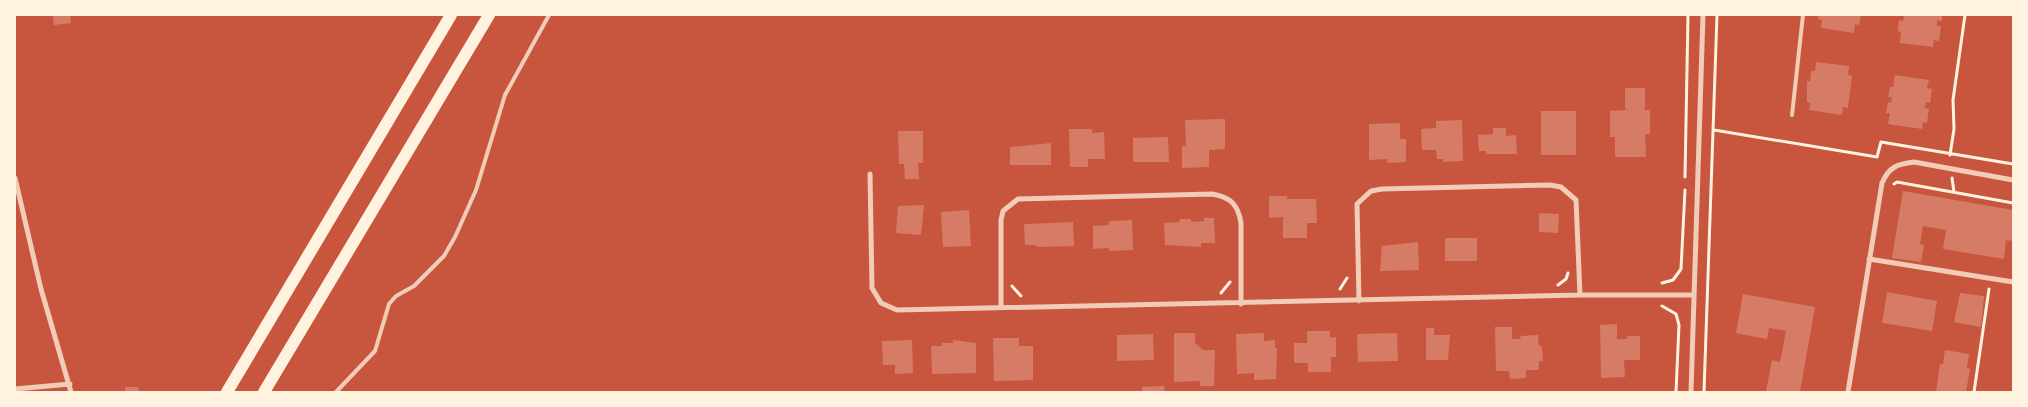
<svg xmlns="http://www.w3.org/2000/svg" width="2028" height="407" font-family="'Playfair Display',serif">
<rect width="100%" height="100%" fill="#c8553d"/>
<path fill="#d67c66" d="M53 15H70L71 23 54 25Z
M1819 15H1861L1859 25 1855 24 1854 33 1821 28 1822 20 1818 19Z
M1904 15H1942V21L1937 20V26H1941L1939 41 1934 40 1933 47 1900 43 1901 32 1898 31 1899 20 1903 21Z
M1816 62 1849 66 1848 75 1852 76 1848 108 1843 107 1842 115 1809 110 1810 103 1807 102V81H1810L1811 71H1815Z
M1895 75 1929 80 1927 88 1932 89 1930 103 1926 102 1925 108 1929 109 1927 123 1923 122 1922 129 1888 124 1890 113H1886L1888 102 1891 103 1892 97H1888L1890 87H1893Z
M1625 88H1645V109L1642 110H1650V134H1645L1646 157H1615V137H1610V111L1627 110 1625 109Z
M1541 111H1576V155H1541Z
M1225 119V149L1209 150V167L1182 168V146H1186L1185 120Z
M1462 120 1463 161 1443 162V159H1437L1436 150H1422L1421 129 1436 128V121Z
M1400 123V139H1406V162L1387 163V159L1369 160V124Z
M1493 128H1506V136L1516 135 1517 154H1486V151H1479L1478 135 1493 134Z
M1069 129H1092V133L1104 132 1105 159H1088V167H1070Z
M898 131H923V163H918L919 179H905L904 164H899Z
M1168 137 1169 162H1133V138Z
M1051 143V165H1010V147Z
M1903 191 2013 210V241L2006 240 2004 259 1943 249 1946 230 1923 226 1920 244 1924 245 1921 262 1892 258Z
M1269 196H1287V199H1316L1317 223H1307V238H1283V217L1269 218Z
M924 205 921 235 896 233 898 206Z
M969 210 971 246 943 247 941 212Z
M1539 213 1559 214 1558 233 1539 232Z
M1204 218H1214L1215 243H1201V247L1165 245 1164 223 1179 222 1180 219H1191V222L1204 221Z
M1132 220 1133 250 1109 251V248L1093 249V226L1109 225V221Z
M1073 222 1074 246 1037 247 1036 245H1025L1024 224Z
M1445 238H1477V261H1445Z
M1418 242 1419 270 1380 271 1382 246Z
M1887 292 1937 301 1932 331 1882 323Z
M1960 293 1984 296 1981 327 1954 322Z
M1743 294 1815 307 1800 392 1766 391 1772 360 1780 362 1786 331 1769 328 1767 339 1736 333Z
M1617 324V339H1627V336H1640V360H1624L1625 377 1601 378 1600 325Z
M1495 327H1512V339H1521L1520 336 1538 335 1539 346H1542L1543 361H1539V370H1526V378L1510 379 1509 371H1496Z
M1426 328H1434V335H1450L1448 360H1426Z
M1307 331H1330V338L1336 337V357H1331V372H1308V363H1294V343H1307Z
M1174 333H1195V343L1203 350H1215L1214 386H1200V381L1174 382Z
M1264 333V341L1275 340V348H1277L1276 379 1254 380V373L1237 374 1236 334Z
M1397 333 1398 361 1358 362 1357 334Z
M1153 334 1154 360 1117 361V335Z
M993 338H1019V346H1033V380L994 381Z
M912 340 913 373 895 374V365H883L882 341Z
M953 340 976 343V373L932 374 931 346H942V343H953Z
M1945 350 1969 354 1967 368 1970 369 1966 392H1936L1940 364H1943Z
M1164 386 1165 392H1142V387Z
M125 387H138L139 392H125Z"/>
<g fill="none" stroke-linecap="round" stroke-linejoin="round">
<path stroke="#fff3e0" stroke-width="3" d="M1714 130 1877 157 1881 142 2013 164
M1950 155 1954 129 1953 100 1965 15
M1685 177 1688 15
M1952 178 1954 192
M1894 184 1897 182 2013 203
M1662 283 1673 280 1681 269 1685 190
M1558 285 1566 279 1568 273
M1012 286 1021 296
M1340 289 1347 278
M1221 293 1230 282
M1662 306 1676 314 1679 325 1676 392
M1704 392 1717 15
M1974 392 1989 289"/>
<path stroke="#f1ccb7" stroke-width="4" d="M1792 115 1803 15
M336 392 375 351 389 304 396 296 414 286 444 256 455 237 476 190 505 95 549 15"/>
<path stroke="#f1ccb7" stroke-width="5" d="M870 174 872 288 881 303 897 310 1580 295H1694
M15 178 41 289 71 392
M1869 259 2013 282
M1359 301 1357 204 1371 191 1382 189 1550 185 1561 187 1576 200 1580 295
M1001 307V220L1003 211 1018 199 1212 194C1230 197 1238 204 1241 223V304
M15 389 70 384
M1691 392 1703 15
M1848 392 1882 183C1889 167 1897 164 1914 162L2013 180"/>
<path stroke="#fff3e0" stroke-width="12" d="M227 392 451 15
M264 392 489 15"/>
</g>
<rect width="2028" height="407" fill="none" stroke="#fff3e0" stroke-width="32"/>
</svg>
